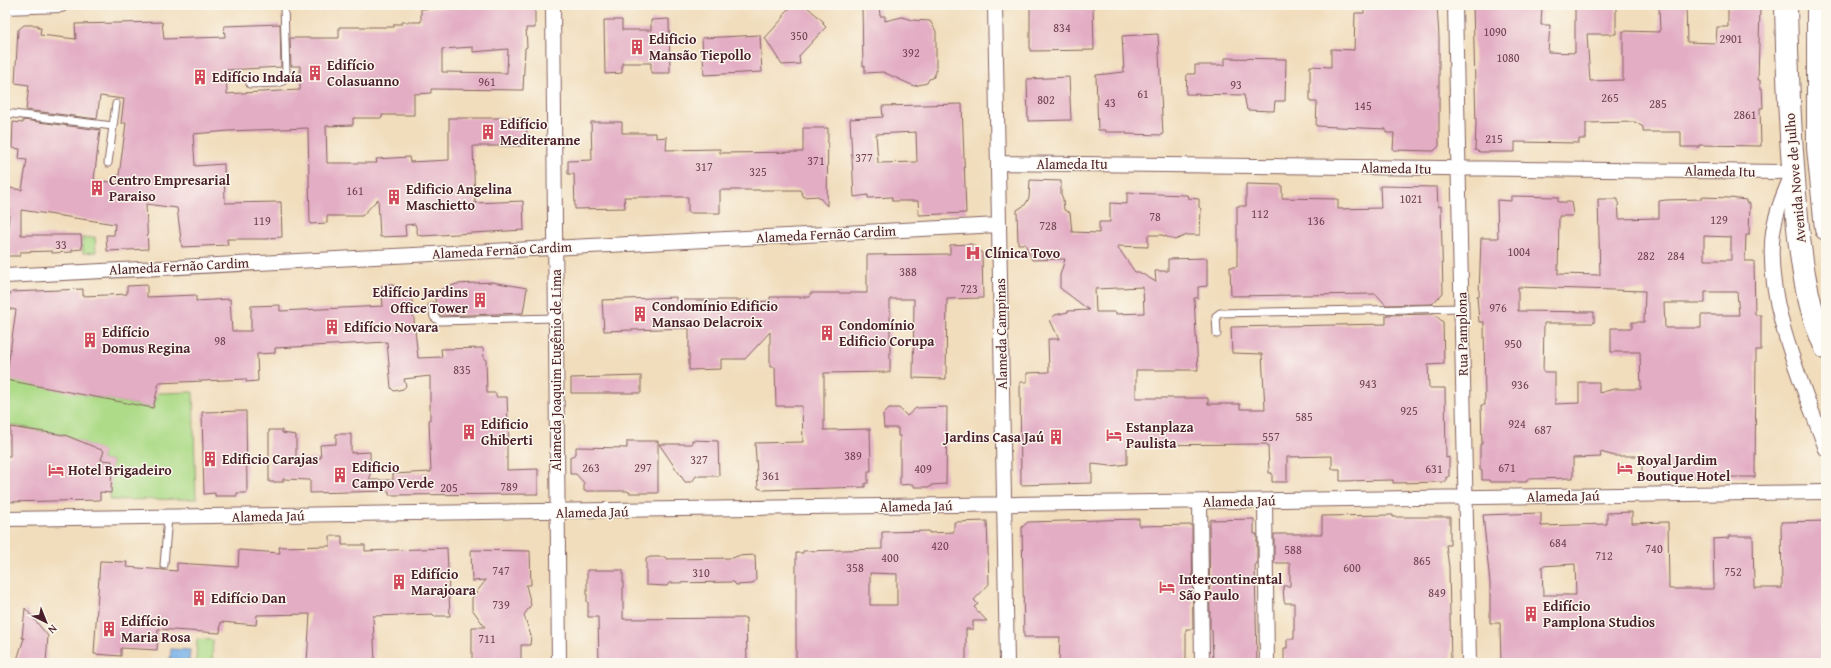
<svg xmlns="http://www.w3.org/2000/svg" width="1831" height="668" font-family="'Gentium Book Plus',serif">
<rect width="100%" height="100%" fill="#fbf7ec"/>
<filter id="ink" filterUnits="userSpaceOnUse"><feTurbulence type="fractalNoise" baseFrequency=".025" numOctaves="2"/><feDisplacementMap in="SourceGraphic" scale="8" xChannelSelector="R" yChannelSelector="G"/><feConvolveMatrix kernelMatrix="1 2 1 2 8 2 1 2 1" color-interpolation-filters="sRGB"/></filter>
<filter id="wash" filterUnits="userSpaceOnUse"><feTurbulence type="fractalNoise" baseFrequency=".012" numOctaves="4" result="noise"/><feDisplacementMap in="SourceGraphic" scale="16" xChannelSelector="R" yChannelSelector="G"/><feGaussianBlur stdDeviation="0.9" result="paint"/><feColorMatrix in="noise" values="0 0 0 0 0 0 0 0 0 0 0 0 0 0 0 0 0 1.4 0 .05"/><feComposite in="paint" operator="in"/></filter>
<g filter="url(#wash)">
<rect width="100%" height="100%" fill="#f1ddbc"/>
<path fill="#addb88" stroke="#7c7d5a" d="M95 237 96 252 83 253 82 238Z
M5 379 153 408 158 393 193 392 196 499 110 500 112 461 102 460 103 451 65 435 5 424Z
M197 639 213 640 212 663H196Z"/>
<path fill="#78b2e8" stroke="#61688a" d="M171 649 190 650 189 661 170 660Z"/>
<g id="blocks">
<path fill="#e3adc4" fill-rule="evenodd" d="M494 5H532L535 9V28H526L527 47 525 48 523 90 431 89V93L414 94V115H382V118H353V125L326 126 327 163H377L376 159 409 157 410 162 449 160V118H523V120L527 119 526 144 523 143V146H473L475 203 523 201 524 230 422 236 418 235 415 224 405 225 406 236 380 237 378 199 362 216H327V223L310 224 308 128 229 131 193 134 195 166 224 164 225 203 281 202 282 237 269 238V239H227L228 245 182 247 177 208 146 204 148 249 107 251 106 235H114L115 224 21 210V235H81L82 249 72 250V252L52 253V251L20 252V256H7L10 188 22 190 27 160 19 159 20 149 12 148 13 122 23 123V120L100 130 94 180 118 183 126 123H121L124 99 100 96 97 119 26 110 29 85 15 83 18 30 24 25H38V28H41L40 35 76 39 75 24 162 22 164 39 225 37 224 26 280 24 281 67 226 70 227 94 241 93 300 90V66H291L290 38H339V27H394V24H402V22H421V9ZM473 47V52L508 49 507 73 442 72V49Z
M798 5 806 6 824 22 822 23 826 27 799 56 800 64 782 65 765 38 784 17V13L788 9 795 8Z
M862 5H879L880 16H885V21L902 17 912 20 930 21 936 31V72L933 78 929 79 927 83 914 86 883 72 865 73V66H863Z
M1030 5H1093L1094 50 1030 51Z
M1364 5H1437L1439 37V146L1434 151 1393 150 1394 133H1386V129L1316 126 1317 102H1310V66L1331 67V49L1354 50 1355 13H1364Z
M1473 5H1542L1541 25H1550L1548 52 1575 53V5H1616V34H1587L1590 81 1623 80V31L1660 32 1659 5H1686L1687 42 1716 43 1717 27H1728V8H1760L1758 80H1760V88H1762L1763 108H1760L1761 146 1699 145V147H1681V132H1643V127L1635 122 1586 123V139H1579V143L1515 142V152H1480L1475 150 1476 126Z
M669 19 670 73H651V63H622V73L605 74 604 20H622V30H651V20Z
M1158 34 1163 135 1126 134V132H1105V130H1098L1096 75 1124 72 1122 36Z
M760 35 762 72 704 75 702 38Z
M1225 58 1286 59 1285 101H1275L1274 111 1247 110 1244 95 1186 94 1187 74H1195V65H1225Z
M1069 77 1071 120 1028 121 1027 79Z
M962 104 966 213 919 215 918 201H892V197L868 198V195L854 197 850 119 883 117 882 106ZM916 132 917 162 878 163 876 134Z
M591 122H622V133H656V138L667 137 666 150 720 149V153L803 152V128H828L827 206 818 196 804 197 800 190H720V213H688V197H624L625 208 575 209 574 174H568V161L592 160Z
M1030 180 1061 181V194L1063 199 1064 210 1070 213 1072 232 1099 233V222H1110V203L1127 204V193L1187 195 1188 198 1199 199V207L1201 209 1200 235H1187L1175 240 1162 235H1148V247L1117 246 1135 272H1139L1156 282 1155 271H1168V259L1207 258V286L1198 287V298H1194L1198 370H1136V398H1208V404H1240V409H1265L1262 354 1232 353 1231 327 1386 324V315L1434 314 1443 322 1444 364 1428 365 1429 388H1445L1446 458 1449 457V477H1446V482L1393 483V480L1340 481V469H1332V456L1287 457V482H1272V473H1269L1268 445 1266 444 1127 445V464L1111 466 1092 464V483L1021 485 1020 382H1027V373L1049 372 1048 339H1059L1050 320 1055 315 1068 312V311L1089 310 1060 288V275L1065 259 1032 260 1025 244H1018L1017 210 1025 205 1029 198ZM1143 287 1144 313 1116 314V312H1096L1095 289Z
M1246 184 1282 185V198L1338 199V209L1381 208 1380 186 1437 187 1438 207 1441 206 1443 293 1432 304 1386 305 1376 294 1231 296 1230 267H1237V206H1246Z
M1511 196 1558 197V202H1571L1573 214 1571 216H1559L1558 274 1600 275 1598 199H1618L1619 219 1659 218V201L1666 200 1702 199V197L1730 198 1746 200V203H1750L1749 235H1746L1745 261H1754L1755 315H1761V350H1756L1755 477H1642V456H1615L1600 452 1601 457 1573 458V478L1527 479V482H1490L1489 480H1482V470H1480V444H1482L1481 405H1485L1484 322H1479L1477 296H1479L1481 238H1498L1497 200 1511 201ZM1704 236 1731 237V260H1704ZM1518 287 1645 291 1644 322H1632V328H1611V352H1640L1641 389H1614L1599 393V382H1579V403L1555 404V372H1543L1544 323H1594V312L1518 311ZM1705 292H1737L1739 315H1701V328H1665L1664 303H1705Z
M972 244 982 253 983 298 947 299 946 379 913 378 914 299H890V372L824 373V430L870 429 871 471H868V483H865V487L764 490 758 488 755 443 803 442 802 406H776L775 367H770V332L745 359H721V369L689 370V328L604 331 602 300 676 297V300H749L751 302 770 301V297H810V293H867V255L950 254V245Z
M492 282 527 288 523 313 441 316 439 314 433 292 457 284Z
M389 284 396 286 397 293 411 291 418 358 442 357 441 349 483 348 484 359H486L487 393H496V397H507L509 444H507V470L538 469V494L389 495V491L310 493V480L283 479V482H269V430H282V433L296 435V459L321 458 320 445 336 444V434H351V453L370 452V480H393V474L431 472 429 420H430V376L404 379 406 386 403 389 394 391 391 388 387 342 275 348V353L257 354 258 381 246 382V379L159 383 153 408 6 380 16 310 6 308V302L7 298 12 292 83 289V296L107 295 127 294V286L147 285V297L196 295V301L230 299 232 331H251V306L280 305V311L383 306 381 286Z
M641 376V393H571V378Z
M947 407 946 484 931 485V487H914V484L900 485V436H898V428H884L883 414 889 408H899L907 416 916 408Z
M246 411 247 493H237V496H215V493L204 494 202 412Z
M10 427 65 435 104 451 101 460 112 461 111 493 100 492V500L5 502V456H10Z
M692 440 718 441 719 476H696L692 482H685L659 444H692Z
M627 441H658V493H629L628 491H584V483L576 474H570V457L576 454V447L627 448Z
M1632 512V523L1668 522 1669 589H1714L1713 539 1729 538 1728 536H1753L1754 588H1782L1781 522 1826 521V663H1501L1500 623H1490V583L1483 515 1541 513V526L1607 524V513ZM1575 564 1576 595H1543L1542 566Z
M1393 515V517H1450V545H1446L1449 567 1451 663 1284 662V648H1287V639H1294V603H1285L1284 601 1283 586H1290V563H1274V534H1322V516Z
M1139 519V526L1192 525 1193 629H1186V660H1184V663H1059L1060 637H1024L1022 527 1028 522Z
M1254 519V534H1257V564H1255L1257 663H1213L1212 630 1210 629 1209 525H1210V520Z
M987 521 989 584 974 600 978 604 974 607 987 621H973V629H966V663H796V553H803V551L882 549V532L929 531V533L954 532V522ZM870 573 897 574V605H870Z
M330 536H342V545H365V551L447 548 450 616H433V614L373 616 375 663H307L310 614 257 615 256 625 221 622 220 633 158 629 157 650 121 648V656L94 654 100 561 127 562 126 567 177 571V563L238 567 239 550 280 553 279 547 330 546Z
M471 550 530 551 531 585H526L531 605 524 615 531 636 530 645H521V663H472V627H485L472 609V598L486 580 472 581Z
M755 555 756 580 752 584 736 585 734 582 669 583 667 586 646 585V559L650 557H665L667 559 733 558 737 556Z
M587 570H623V619L746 618 747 663H599L598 617H588V602H587Z
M25 608 48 636 46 663H16L24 638H22Z"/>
</g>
</g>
<g filter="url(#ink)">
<use href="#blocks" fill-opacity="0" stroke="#84625e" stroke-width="1"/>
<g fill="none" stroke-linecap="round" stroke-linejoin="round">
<defs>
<path id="service" d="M250 84 278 83 283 81 286 73 284 5
M5 113 113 126
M108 163 116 104
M432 306 434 317 439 321 556 318
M1217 334 1216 316 1220 313 1462 308
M164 565 168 517"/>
<path id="minor" d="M553 5 559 663
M995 5 1007 663
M1455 5 1469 663
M5 7 61 5
M998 163 1793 172C1785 191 1776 211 1773 232 1764 301 1803 385 1826 449
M5 276 999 225
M1265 501 1267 663
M1200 502 1202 663
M5 519 1826 492"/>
<path id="primary" d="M1786 5C1787 68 1790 131 1795 193 1799 245 1804 301 1826 348
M1818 5V148L1826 229"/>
</defs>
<use href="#service" stroke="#84625e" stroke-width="9"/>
<use href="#minor" stroke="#84625e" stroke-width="16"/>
<use href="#primary" stroke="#84625e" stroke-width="24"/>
<use href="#service" stroke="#fff" stroke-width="7"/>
<use href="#minor" stroke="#fff" stroke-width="14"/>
<use href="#primary" stroke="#fff" stroke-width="22"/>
</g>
</g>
<defs>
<symbol id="building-bare" viewBox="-9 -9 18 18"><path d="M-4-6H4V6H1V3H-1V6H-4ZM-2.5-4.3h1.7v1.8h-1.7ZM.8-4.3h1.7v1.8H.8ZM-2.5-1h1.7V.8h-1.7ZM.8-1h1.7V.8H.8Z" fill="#d1495b" stroke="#fbf7ec" stroke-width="2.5" paint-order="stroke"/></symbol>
<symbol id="hospital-bare" viewBox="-9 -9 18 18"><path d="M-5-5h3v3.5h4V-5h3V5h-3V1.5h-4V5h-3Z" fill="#d1495b" stroke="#fbf7ec" stroke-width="2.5" paint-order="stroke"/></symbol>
<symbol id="hotel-bare" viewBox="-9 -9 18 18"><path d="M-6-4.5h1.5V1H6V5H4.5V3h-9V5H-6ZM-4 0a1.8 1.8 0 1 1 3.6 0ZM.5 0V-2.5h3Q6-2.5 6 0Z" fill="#d1495b" stroke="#fbf7ec" stroke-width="2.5" paint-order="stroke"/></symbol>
</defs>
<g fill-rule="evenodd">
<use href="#building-bare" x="626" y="36" width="22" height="22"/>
<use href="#building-bare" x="304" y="62" width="22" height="22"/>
<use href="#building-bare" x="189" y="66" width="22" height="22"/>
<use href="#building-bare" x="477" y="121" width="22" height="22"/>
<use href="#building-bare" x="86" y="177" width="22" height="22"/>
<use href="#building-bare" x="383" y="186" width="22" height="22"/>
<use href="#hospital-bare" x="962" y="242" width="22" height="22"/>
<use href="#building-bare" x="469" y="289" width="22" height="22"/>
<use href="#building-bare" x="629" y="303" width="22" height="22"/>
<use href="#building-bare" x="321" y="316" width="22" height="22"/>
<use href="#building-bare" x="816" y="322" width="22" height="22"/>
<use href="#building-bare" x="79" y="329" width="22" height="22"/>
<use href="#building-bare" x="458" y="421" width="22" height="22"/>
<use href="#hotel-bare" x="1103" y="424" width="22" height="22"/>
<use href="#building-bare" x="1045" y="426" width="22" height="22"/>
<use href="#building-bare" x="199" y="448" width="22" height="22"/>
<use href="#hotel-bare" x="1614" y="457" width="22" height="22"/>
<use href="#hotel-bare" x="45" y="459" width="22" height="22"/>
<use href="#building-bare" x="329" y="464" width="22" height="22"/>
<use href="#building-bare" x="388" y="571" width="22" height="22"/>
<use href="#hotel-bare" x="1156" y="576" width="22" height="22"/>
<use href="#building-bare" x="188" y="587" width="22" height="22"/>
<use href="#building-bare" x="1520" y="603" width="22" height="22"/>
<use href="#building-bare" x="98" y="618" width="22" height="22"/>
</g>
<g text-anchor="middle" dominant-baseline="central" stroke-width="3" stroke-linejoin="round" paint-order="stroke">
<g font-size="12" fill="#704251">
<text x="1062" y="27">834</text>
<text x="1495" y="31">1090</text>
<text x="799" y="35">350</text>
<text x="1731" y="38">2901</text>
<text x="911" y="52">392</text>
<text x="1508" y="57">1080</text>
<text x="487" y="81">961</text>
<text x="1236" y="84">93</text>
<text x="1143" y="93">61</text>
<text x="1610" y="97">265</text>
<text x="1046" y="99">802</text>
<text x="1110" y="102">43</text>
<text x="1658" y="103">285</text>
<text x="1363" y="105">145</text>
<text x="1745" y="114">2861</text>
<text x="1494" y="138">215</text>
<text x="864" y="157">377</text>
<text x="816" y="160">371</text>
<text x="704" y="166">317</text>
<text x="758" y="171">325</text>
<text x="355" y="190">161</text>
<text x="1411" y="198">1021</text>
<text x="1260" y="213">112</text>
<text x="1155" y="216">78</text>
<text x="1719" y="219">129</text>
<text x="262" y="220">119</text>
<text x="1316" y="220">136</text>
<text x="1048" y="225">728</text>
<text x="61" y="244">33</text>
<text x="1519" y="251">1004</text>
<text x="1646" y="255">282</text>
<text x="1676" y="255">284</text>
<text x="908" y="271">388</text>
<text x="969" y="288">723</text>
<text x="1498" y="307">976</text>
<text x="220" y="340">98</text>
<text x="1513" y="343">950</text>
<text x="462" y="369">835</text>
<text x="1368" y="383">943</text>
<text x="1520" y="384">936</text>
<text x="1409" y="410">925</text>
<text x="1304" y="416">585</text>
<text x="1517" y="423">924</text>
<text x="1543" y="429">687</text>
<text x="1271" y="436">557</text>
<text x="853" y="455">389</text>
<text x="699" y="459">327</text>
<text x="591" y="467">263</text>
<text x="643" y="467">297</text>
<text x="1507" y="467">671</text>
<text x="923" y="468">409</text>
<text x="1434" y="468">631</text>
<text x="771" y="475">361</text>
<text x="509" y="486">789</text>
<text x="449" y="487">205</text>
<text x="1558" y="542">684</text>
<text x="940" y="545">420</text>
<text x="1654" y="548">740</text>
<text x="1293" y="549">588</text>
<text x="1604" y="555">712</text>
<text x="890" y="557">400</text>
<text x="1422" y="560">865</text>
<text x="855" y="567">358</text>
<text x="1352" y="567">600</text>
<text x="501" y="570">747</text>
<text x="1733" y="571">752</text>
<text x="701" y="572">310</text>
<text x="1437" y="592">849</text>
<text x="501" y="604">739</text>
<text x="487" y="638">711</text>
</g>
<g font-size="14" font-weight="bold" fill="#4a1f2b" stroke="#fbf7ec" text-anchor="start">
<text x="649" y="39">Edificio<tspan x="649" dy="16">Mansão Tiepollo</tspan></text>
<text x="327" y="65">Edifício<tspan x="327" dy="16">Colasuanno</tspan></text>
<text x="212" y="77">Edifício Indaía</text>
<text x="500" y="124">Edifício<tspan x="500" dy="16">Mediteranne</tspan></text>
<text x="109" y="180">Centro Empresarial<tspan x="109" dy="16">Paraiso</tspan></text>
<text x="406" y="189">Edificio Angelina<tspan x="406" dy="16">Maschietto</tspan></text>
<text x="985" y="253">Clínica Tovo</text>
<text x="468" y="292" text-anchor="end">Edifício Jardins<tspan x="468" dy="16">Office Tower</tspan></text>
<text x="652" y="306">Condomínio Edificio<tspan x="652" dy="16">Mansao Delacroix</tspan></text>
<text x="839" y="325">Condomínio<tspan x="839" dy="16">Edificio Corupa</tspan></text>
<text x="344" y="327">Edifício Novara</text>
<text x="102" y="332">Edifício<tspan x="102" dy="16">Domus Regina</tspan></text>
<text x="481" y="424">Edificio<tspan x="481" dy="16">Ghiberti</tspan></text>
<text x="1126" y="427">Estanplaza<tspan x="1126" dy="16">Paulista</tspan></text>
<text x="1044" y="437" text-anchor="end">Jardins Casa Jaú</text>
<text x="222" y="459">Edificio Carajas</text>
<text x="1637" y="460">Royal Jardim<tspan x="1637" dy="16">Boutique Hotel</tspan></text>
<text x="352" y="467">Edificio<tspan x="352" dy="16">Campo Verde</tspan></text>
<text x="68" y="470">Hotel Brigadeiro</text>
<text x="411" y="574">Edifício<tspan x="411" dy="16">Marajoara</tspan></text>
<text x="1179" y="579">Intercontinental<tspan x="1179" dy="16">São Paulo</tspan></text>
<text x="211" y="598">Edifício Dan</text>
<text x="1543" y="606">Edifício<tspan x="1543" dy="16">Pamplona Studios</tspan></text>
<text x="121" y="621">Edifício<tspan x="121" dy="16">Maria Rosa</tspan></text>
</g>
<g font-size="14" fill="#4a1f2b" stroke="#fbf7ec">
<text x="1072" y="164">Alameda Itu</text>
<text transform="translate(1396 168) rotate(1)">Alameda Itu</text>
<text transform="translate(1720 171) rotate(1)">Alameda Itu</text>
<text transform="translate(1795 178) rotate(-95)">Avenida Nove de Julho</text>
<text transform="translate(826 234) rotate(-3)">Alameda Fernão Cardim</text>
<text transform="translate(502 250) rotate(-3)">Alameda Fernão Cardim</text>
<text transform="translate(179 266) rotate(-3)">Alameda Fernão Cardim</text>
<text transform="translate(1001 334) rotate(-91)">Alameda Campinas</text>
<text transform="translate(1462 334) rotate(-91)">Rua Pamplona</text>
<text transform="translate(556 370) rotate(-90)">Alameda Joaquim Eugênio de Lima</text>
<text transform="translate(1563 496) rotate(-1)">Alameda Jaú</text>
<text transform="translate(1239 501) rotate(-1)">Alameda Jaú</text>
<text transform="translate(916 506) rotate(-1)">Alameda Jaú</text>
<text transform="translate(592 512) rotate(-1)">Alameda Jaú</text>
<text transform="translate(268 516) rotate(-1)">Alameda Jaú</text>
</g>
</g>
<rect width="1831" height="668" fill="none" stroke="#fbf7ec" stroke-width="20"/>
<g transform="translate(46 622) rotate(137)" stroke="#fbf7ec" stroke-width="3" paint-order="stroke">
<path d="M0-3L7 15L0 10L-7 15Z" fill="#4a1f2b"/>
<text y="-6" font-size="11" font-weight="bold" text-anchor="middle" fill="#4a1f2b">N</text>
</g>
</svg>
